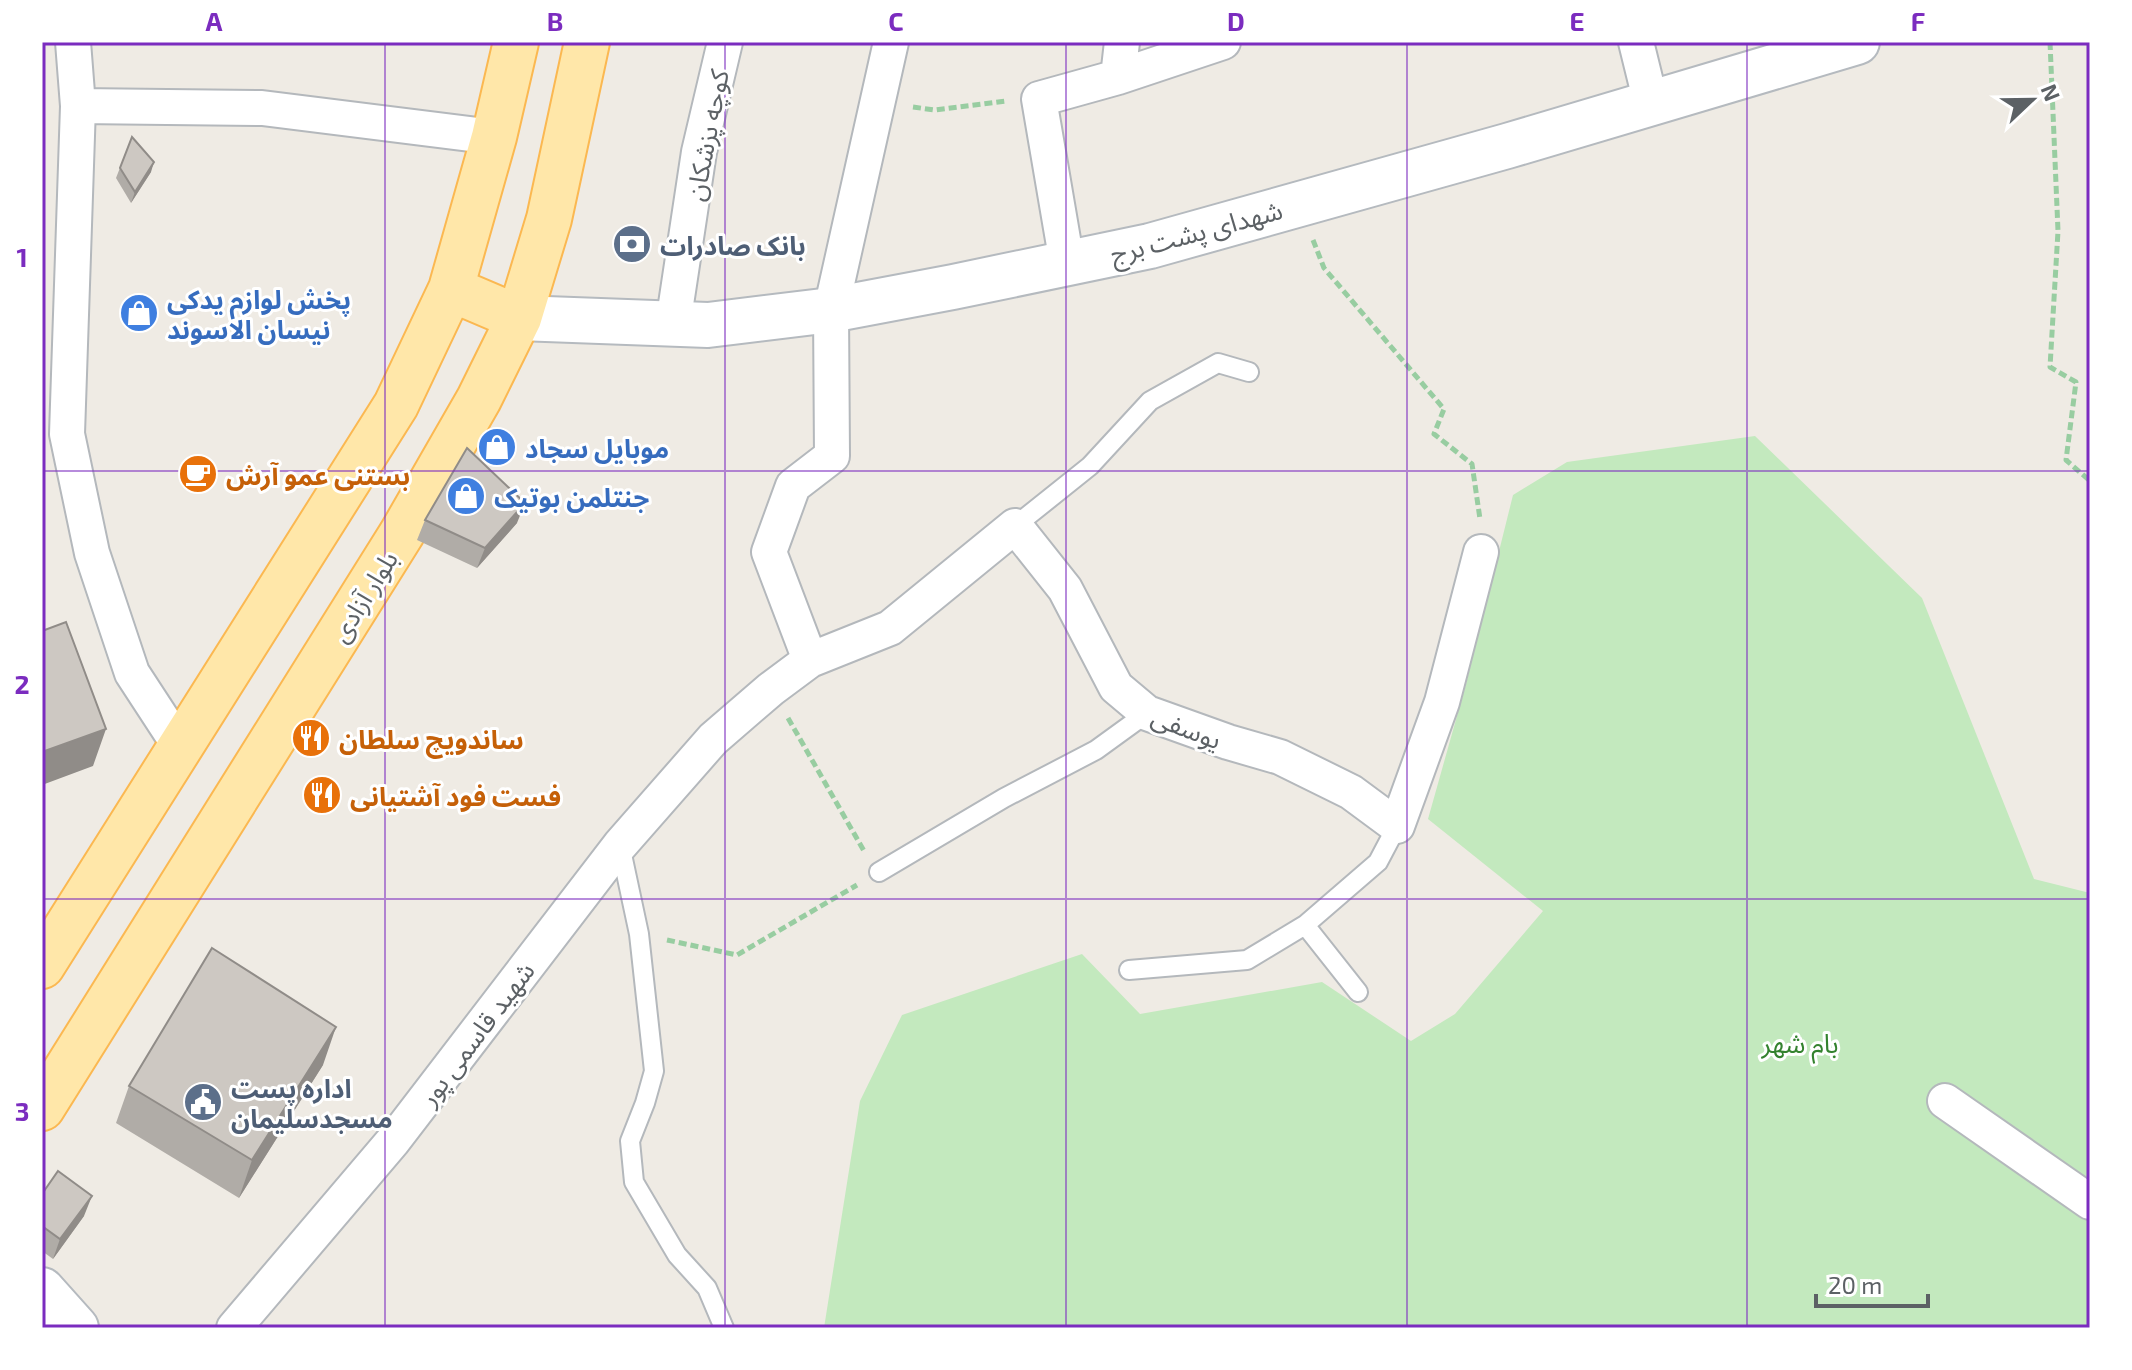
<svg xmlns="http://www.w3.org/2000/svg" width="2132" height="1370" font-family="'Exo 2','Noto Sans Arabic',sans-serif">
<rect width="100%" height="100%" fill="#efebe4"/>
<path fill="#c3e9be" d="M1755 436 1922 598 2034 879 2090 893V1328H824L860 1101 902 1015 1082 954 1140 1014 1322 982 1411 1041 1455 1014 1543 911 1428 819 1466 684 1513 495 1567 462Z"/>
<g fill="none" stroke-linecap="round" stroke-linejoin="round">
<defs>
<path id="lane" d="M1015 526 1090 466 1150 401 1218 363 1249 372
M620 845 639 934 654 1071 645 1103 630 1141 634 1182 677 1255 707 1288 724 1328
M879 872 1004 798 1096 750 1147 713
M1305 925 1358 992
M1129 970 1247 960 1305 925 1378 862 1397 826"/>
<path id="street" d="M73 42 78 106 67 434 92 553 132 673 179 745
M1636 42 1651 103
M1118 77 1122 42
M78 106 262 108 494 137
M1067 263 1039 99 1118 77 1223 42
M673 324 699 152 725 42
M810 660 769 552 793 486 832 456 831 310 891 42
M1945 1101 2090 1202
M234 1328 393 1141 620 845 713 739 771 689 810 660 890 628 1015 526 1065 589 1116 687 1147 713 1228 742 1280 757 1351 792 1397 826 1442 702 1481 552"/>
<path id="secondary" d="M519 318 708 325 831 310 953 287 1150 246 1507 146 1857 42
M42 1290 76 1328"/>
<path id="primary" d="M451 289 519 318
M42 966 396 405 451 289 494 137 516 42
M42 1108 402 533 479 399 519 318 549 219 587 42"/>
</defs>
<use href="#lane" stroke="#b4b8bc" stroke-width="22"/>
<use href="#street" stroke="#b4b8bc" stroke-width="38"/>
<use href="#secondary" stroke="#b5babf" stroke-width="48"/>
<use href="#primary" stroke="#fbb851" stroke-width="48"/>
<path stroke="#98cda1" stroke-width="5" stroke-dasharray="8 4" stroke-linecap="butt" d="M2050 42 2058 231 2050 367 2076 382 2066 460 2090 481
M913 107 934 110 1006 101
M1313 240 1324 268 1444 409 1434 434 1472 464 1480 519
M788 718 864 851
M667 940 737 955 857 885"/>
<use href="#lane" stroke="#fff" stroke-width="18"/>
<use href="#street" stroke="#fff" stroke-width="34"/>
<use href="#secondary" stroke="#fff" stroke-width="44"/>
<use href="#primary" stroke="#ffe7a9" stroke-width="44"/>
</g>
<path fill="#b0aca7" d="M132 137 151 172 131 203 116 178Z
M425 520 517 523 477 568 417 540Z
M323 1065 239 1198 116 1123 129 1086Z
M42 1194 84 1216 53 1259 42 1251Z"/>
<path fill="#908c88" d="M154 162 151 172 131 203 135 192Z
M525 503 517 523 477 568 485 548Z
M106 729 93 766 42 785V752Z
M336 1027 323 1065 239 1198 252 1160Z
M92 1196 84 1216 53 1259 60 1239Z"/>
<path fill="#cdc8c2" stroke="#908c88" stroke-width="2" d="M132 137 154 162 135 192 120 168Z
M467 448 525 503 485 548 425 520Z
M66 622 106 729 42 752V631Z
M212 948 336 1027 252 1160 129 1086Z
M58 1171 92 1196 60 1239 42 1226V1194Z"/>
<path fill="none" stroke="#7b2cbf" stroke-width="2" stroke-opacity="0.55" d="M385 42V1328M725 42V1328M1066 42V1328M1407 42V1328M1747 42V1328M42 471H2090M42 899H2090"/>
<defs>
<symbol id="bank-disc" viewBox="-11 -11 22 22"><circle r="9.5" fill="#5c6f8a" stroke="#fff"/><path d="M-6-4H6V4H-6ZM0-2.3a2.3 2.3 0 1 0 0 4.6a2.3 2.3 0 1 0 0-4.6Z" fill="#fff"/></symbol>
<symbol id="shop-disc" viewBox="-11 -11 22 22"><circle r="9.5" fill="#3f7fe0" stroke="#fff"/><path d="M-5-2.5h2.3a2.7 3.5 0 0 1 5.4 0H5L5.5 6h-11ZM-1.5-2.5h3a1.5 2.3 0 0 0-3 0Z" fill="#fff"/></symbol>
<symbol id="cafe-disc" viewBox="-11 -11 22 22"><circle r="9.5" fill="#e8710a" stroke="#fff"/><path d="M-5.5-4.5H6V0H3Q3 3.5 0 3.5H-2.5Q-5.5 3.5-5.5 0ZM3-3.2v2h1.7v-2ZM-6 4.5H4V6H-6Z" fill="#fff"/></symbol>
<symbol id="restaurant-disc" viewBox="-11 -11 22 22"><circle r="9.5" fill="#e8710a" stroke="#fff"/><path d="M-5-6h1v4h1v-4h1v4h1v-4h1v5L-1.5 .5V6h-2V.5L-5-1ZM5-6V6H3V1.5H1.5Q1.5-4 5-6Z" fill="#fff"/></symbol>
<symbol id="civic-disc" viewBox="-11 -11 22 22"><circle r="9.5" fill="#5c6f8a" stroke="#fff"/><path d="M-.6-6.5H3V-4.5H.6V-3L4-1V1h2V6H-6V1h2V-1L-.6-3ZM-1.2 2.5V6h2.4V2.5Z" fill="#fff"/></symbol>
</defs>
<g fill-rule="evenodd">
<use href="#bank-disc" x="610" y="222" width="44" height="44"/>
<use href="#shop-disc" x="117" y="291" width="44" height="44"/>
<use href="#shop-disc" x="475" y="425" width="44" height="44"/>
<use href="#cafe-disc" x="176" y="452" width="44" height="44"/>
<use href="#shop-disc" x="444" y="474" width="44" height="44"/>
<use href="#restaurant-disc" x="289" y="716" width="44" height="44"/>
<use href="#restaurant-disc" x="300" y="773" width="44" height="44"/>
<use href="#civic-disc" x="181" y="1080" width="44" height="44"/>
</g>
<g text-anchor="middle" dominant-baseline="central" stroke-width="6" stroke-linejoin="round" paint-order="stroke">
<g font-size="26" fill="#5c6165" stroke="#fff">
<text transform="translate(706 135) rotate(-79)">کوچه پزشکان</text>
<text transform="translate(1196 231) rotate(-15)">شهدای پشت برج</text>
<text transform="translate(363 596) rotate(-58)">بلوار آزادی</text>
<text transform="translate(1187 727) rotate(21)">یوسفی</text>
<text transform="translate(476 1033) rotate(-53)">شهید قاسمی پور</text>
</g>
<g font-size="26" font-weight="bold" fill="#4e5e75" stroke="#fff" text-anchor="start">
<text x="660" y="244">بانک صادرات</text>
<text x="231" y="1087">اداره پست<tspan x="231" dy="30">مسجدسلیمان</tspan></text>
</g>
<g font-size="26" font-weight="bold" fill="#366cbe" stroke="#fff" text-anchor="start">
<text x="167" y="298">پخش لوازم یدکی<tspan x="167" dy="30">نیسان الاسوند</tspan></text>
<text x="525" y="447">موبایل سجاد</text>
<text x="494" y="496">جنتلمن بوتیک</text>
</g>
<g font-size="26" font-weight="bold" fill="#c56008" stroke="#fff" text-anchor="start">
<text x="226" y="474">بستنی عمو آرش</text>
<text x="339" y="738">ساندویچ سلطان</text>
<text x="350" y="795">فست فود آشتیانی</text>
</g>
<g font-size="26" fill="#33822e" stroke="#fff">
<text x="1800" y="1042">بام شهر</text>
</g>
</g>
<rect width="2132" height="1370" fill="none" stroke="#ffffff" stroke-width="88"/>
<g transform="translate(2032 100) rotate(68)" stroke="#ffffff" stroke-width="6" paint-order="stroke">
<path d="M0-6L14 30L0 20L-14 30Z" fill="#5c6165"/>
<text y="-12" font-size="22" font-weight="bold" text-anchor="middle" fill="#5c6165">N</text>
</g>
<path d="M1816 1294v12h112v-12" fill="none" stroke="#5c6165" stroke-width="4"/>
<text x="1828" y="1294" font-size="24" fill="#5c6165" stroke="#ffffff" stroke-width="6" paint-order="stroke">20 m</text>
<rect x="44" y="44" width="2044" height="1282" fill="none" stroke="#7b2cbf" stroke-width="3"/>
<g font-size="26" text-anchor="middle" font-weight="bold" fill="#7b2cbf">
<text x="214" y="31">A</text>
<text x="555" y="31">B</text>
<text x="896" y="31">C</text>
<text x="1236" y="31">D</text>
<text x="1577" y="31">E</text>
<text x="1918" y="31">F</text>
<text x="22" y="267">1</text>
<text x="22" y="694">2</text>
<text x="22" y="1121">3</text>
</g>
</svg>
